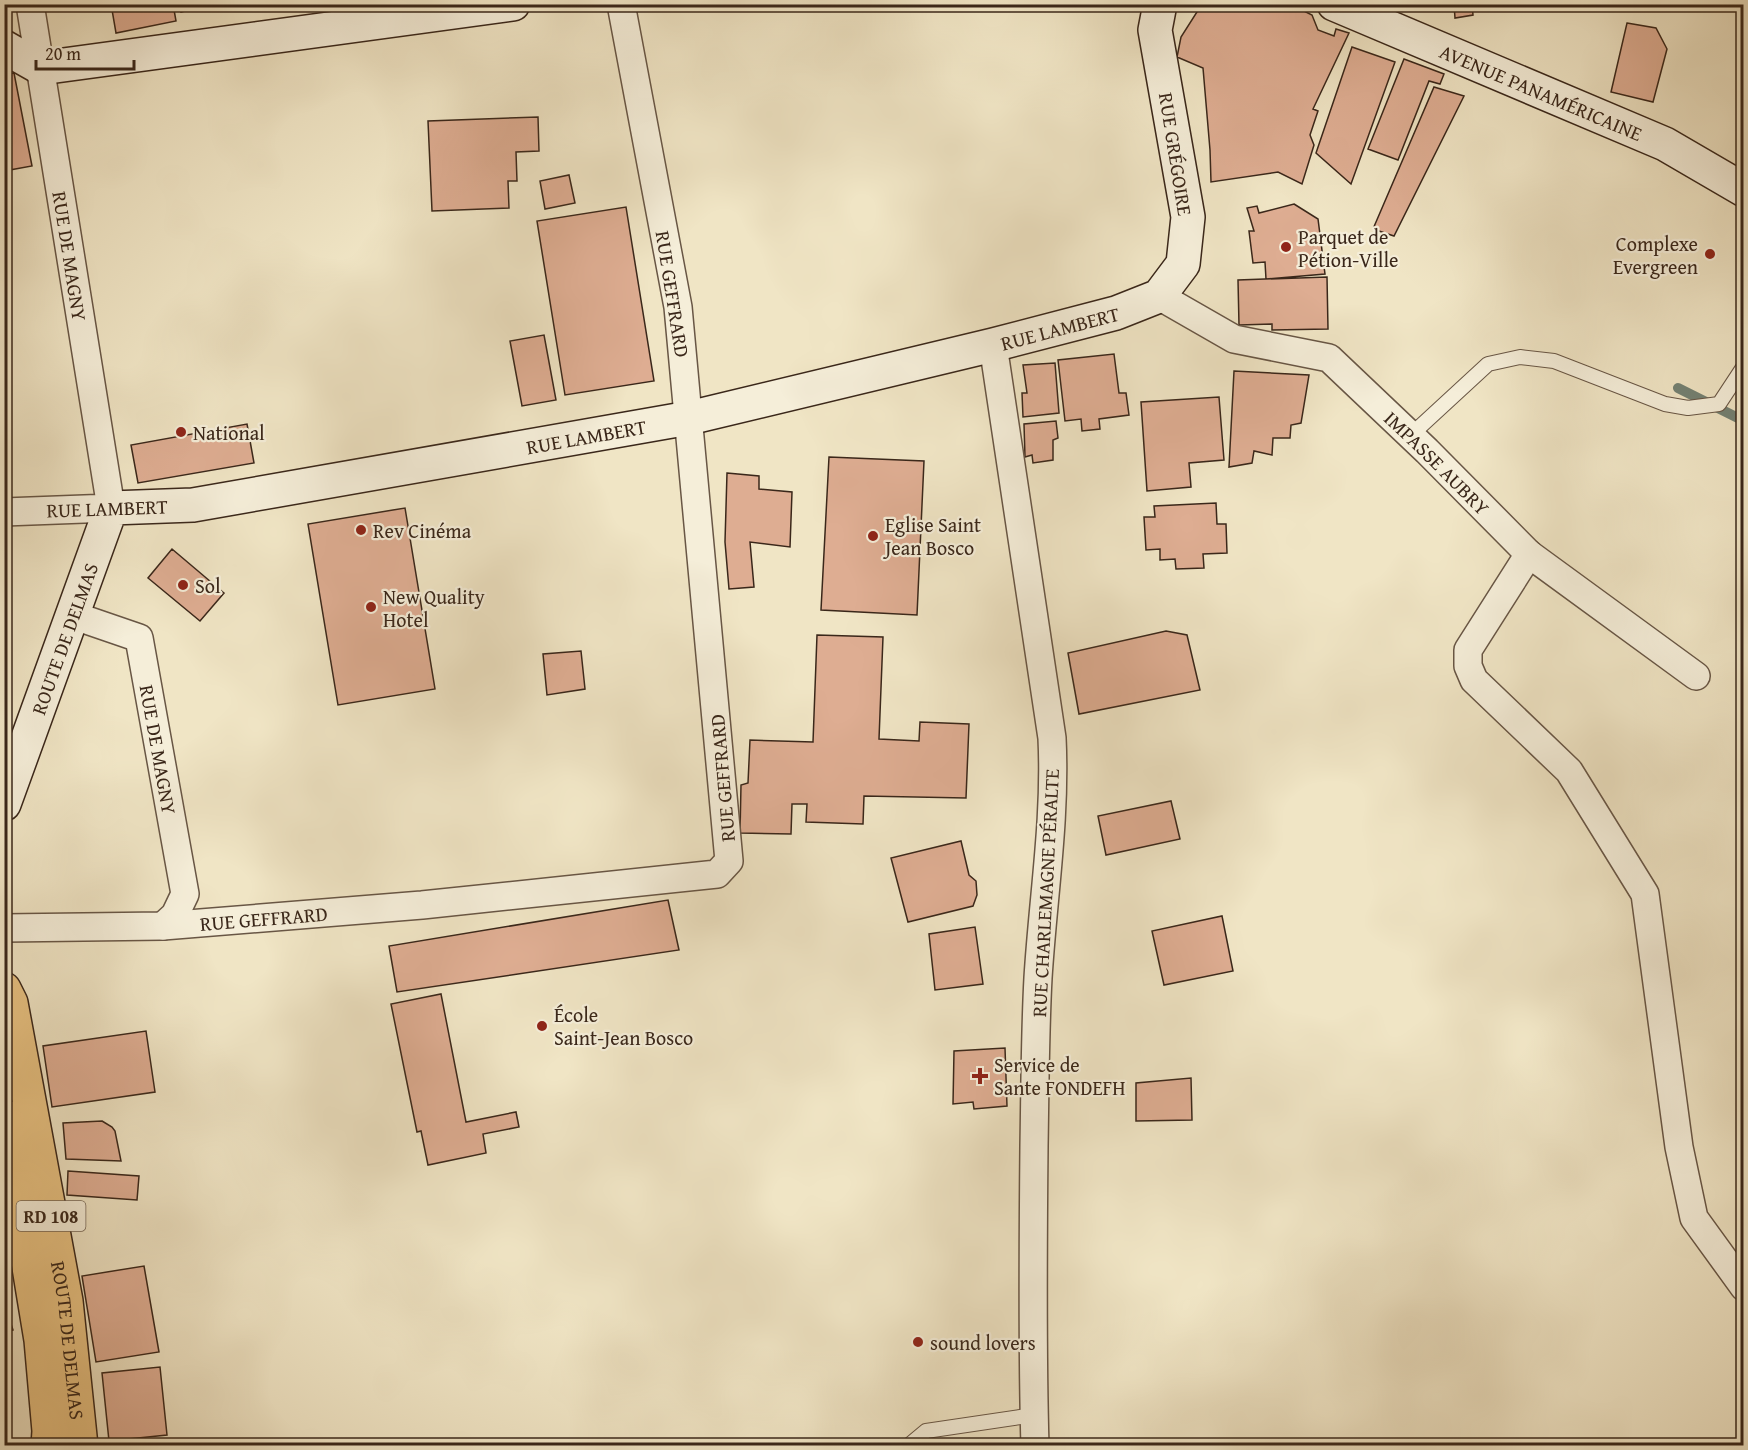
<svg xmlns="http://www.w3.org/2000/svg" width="1748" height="1450" font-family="'Gentium Book Plus',serif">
<rect width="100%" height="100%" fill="#f0e5c5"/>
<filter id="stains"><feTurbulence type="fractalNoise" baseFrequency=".00333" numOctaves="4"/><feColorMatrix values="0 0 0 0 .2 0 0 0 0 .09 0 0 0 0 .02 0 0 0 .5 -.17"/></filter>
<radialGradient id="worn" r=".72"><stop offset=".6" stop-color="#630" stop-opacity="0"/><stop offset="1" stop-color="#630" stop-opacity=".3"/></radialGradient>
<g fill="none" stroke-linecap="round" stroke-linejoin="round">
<path stroke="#748274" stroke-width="10" d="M1678 388 1744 421"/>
</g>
<path fill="#dead92" stroke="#3a271a" stroke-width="1.5" d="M111 4H173L176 21 116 33Z
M179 4H212L181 12Z
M1202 4H1290L1312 15 1318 30 1334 36 1336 29 1349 33 1313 109 1318 111 1310 135 1314 145 1302 184 1278 172 1211 182 1210 150 1203 68 1177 57 1181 37Z
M1454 4H1472L1473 15 1455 18Z
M1627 23 1656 28 1667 49 1653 102 1611 92Z
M1352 47 1395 62 1351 184 1316 153Z
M1404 59 1444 74 1440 84 1429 81 1398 160 1368 149Z
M14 73 32 166 4 171V75Z
M1434 87 1464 96 1394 236 1373 229Z
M538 117 539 151 516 152 517 181H508L509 208 432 211 428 121Z
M569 175 575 203 545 209 540 181Z
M1294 204 1318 219 1325 274 1266 279 1265 262 1253 263 1249 231H1254L1247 208 1257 206 1259 213Z
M626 207 654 381 565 395 537 221Z
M1327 277 1328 329 1272 330V324L1239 325 1238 280Z
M544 335 556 400 522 406 510 341Z
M1114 354 1119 393H1126L1129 415 1099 419 1100 429 1082 431 1081 419 1065 421 1058 360Z
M1055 363 1059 413 1023 417 1022 393H1027L1023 365Z
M1234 371 1309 375 1301 423 1291 425 1290 438H1273L1272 455 1254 451 1252 463 1229 467Z
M1219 397 1224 460 1189 463 1191 487 1147 491 1141 402Z
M1056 421 1058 438 1053 440V460L1033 463 1032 455 1025 457 1024 424Z
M247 424 254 463 138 483 131 445Z
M829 457 924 461 917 615 821 610Z
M727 473 759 476V489L792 492 790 547 750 542 754 587 729 589 725 542Z
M1216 503 1217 524H1226L1227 553 1203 554 1204 568 1176 569 1175 559 1160 560V549L1146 550 1144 517H1155L1154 506Z
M405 508 435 689 338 705 308 524Z
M172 549 224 593 200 621 148 578Z
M1166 631 1187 635 1200 690 1079 714 1068 653Z
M817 635 883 637 879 739 919 741 920 722 969 724 966 798 864 796 863 824 806 822 807 804H792L791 834 740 833 741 785 748 783 750 740 813 742Z
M581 651 585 689 547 695 543 654Z
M1171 801 1180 839 1106 855 1098 816Z
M961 841 969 875 976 881 977 895 973 906 908 922 891 858Z
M668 900 679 950 397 992 389 946Z
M1222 916 1233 971 1164 985 1152 931Z
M975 927 983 984 935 990 929 934Z
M441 994 466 1122 516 1112 519 1127 483 1134 486 1153 428 1165 421 1131 417 1132 391 1004Z
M146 1031 155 1092 52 1107 43 1046Z
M1005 1048 1007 1106 974 1109 973 1102 953 1104 954 1051Z
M1191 1078 1192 1120 1136 1121V1083Z
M102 1121 112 1127 115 1131 121 1161 66 1159 63 1123Z
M68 1171 139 1176 137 1200 67 1195Z
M144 1266 159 1352 96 1362 82 1276Z
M4 1303 13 1330 4 1333Z
M160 1367 167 1435 109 1441 102 1373Z"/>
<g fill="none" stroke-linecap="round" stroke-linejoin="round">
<defs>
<path id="lane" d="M1411 435 1488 364 1520 357 1554 361 1665 404 1688 408 1719 404 1744 366
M908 1446 926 1431 1034 1415"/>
<g id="street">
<path id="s1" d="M1159 296 1234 339 1329 358 1427 451 1529 554 1696 676"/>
<path d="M993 345 1052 738C1056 819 1043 897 1038 978 1035 1034 1035 1090 1034 1146 1033 1246 1032 1346 1035 1446"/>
<path d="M4 512 111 508 30 4"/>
<path d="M1529 554 1468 650V666L1474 680 1569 771 1645 894 1679 1147 1694 1218 1744 1287"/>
<path id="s2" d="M72 615 139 638 185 894 175 915 163 926"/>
<path id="s3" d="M4 928 163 926 422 905 717 874 729 861 678 307 621 4"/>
</g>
<g id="secondary">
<path id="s4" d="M1334 4 1665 144 1744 190"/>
<path d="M4 47 41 68 513 4"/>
<path id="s5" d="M4 804 111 508 193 505 689 418 993 345 1116 313 1159 296 1183 264 1188 217 1155 30 1160 4"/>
</g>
<g id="primary">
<path id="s6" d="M4 989 11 1003 66 1301 81 1446"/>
<path d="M4 1116 41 1340 49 1431 48 1446"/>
</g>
</defs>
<use href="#lane" stroke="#685645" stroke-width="16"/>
<use href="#street" stroke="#685645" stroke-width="30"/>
<use href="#secondary" stroke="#3a271a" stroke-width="36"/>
<use href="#primary" stroke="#3a271a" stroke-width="36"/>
<use href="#lane" stroke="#f5eed9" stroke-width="14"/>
<use href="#street" stroke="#f5eed9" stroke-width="27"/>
<use href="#secondary" stroke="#f5eed9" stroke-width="33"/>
<use href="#primary" stroke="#e8c282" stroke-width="33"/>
</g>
<g fill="#8f2418" stroke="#f5eed9" stroke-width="2">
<circle cx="1286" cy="247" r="6"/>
<circle cx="1710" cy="254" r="6"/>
<circle cx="181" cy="432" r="6"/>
<circle cx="361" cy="530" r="6"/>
<circle cx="873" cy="536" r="6"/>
<circle cx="183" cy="585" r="6"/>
<circle cx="371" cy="607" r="6"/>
<circle cx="542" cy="1026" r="6"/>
<path d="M977 1067h6v6h6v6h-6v6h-6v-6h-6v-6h6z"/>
<circle cx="918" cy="1342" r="6"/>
</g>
<g text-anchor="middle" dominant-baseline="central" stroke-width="4.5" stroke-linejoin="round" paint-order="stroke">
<rect fill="#f5eed9" stroke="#726353" stroke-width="1.5" x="16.5" y="1201" width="69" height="30" rx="4.5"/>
<g font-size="18" font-weight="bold" fill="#3a271a">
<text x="51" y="1216">RD 108</text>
</g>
<g font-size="20" fill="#3a271a" stroke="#f5eed9">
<text stroke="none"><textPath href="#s4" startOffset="225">AVENUE PANAMÉRICAINE</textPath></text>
<text transform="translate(1176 154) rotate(81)">RUE GRÉGOIRE</text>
<text transform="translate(70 256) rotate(81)">RUE DE MAGNY</text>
<text transform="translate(673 294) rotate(81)">RUE GEFFRARD</text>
<text stroke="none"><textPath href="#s5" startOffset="1282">RUE LAMBERT</textPath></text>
<text stroke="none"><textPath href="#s5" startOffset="796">RUE LAMBERT</textPath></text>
<text stroke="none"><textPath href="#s1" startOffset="334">IMPASSE AUBRY</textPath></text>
<text transform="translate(107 508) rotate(-2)">RUE LAMBERT</text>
<text stroke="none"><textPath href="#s5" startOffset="176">ROUTE DE DELMAS</textPath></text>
<text stroke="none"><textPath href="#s2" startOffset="184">RUE DE MAGNY</textPath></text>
<text transform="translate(722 778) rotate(-95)">RUE GEFFRARD</text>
<text transform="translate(1045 893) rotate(-87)">RUE CHARLEMAGNE PÉRALTE</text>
<text stroke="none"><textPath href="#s3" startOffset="260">RUE GEFFRARD</textPath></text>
<text stroke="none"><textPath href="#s6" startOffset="358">ROUTE DE DELMAS</textPath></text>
</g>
<g font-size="20" fill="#3a271a" stroke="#f5eed9" text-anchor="start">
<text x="1298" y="236">Parquet de<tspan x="1298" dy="23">Pétion-Ville</tspan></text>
<text x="1698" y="243" text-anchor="end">Complexe<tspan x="1698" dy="23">Evergreen</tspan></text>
<text x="193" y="432">National</text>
<text x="885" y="524">Eglise Saint<tspan x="885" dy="23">Jean Bosco</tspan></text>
<text x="373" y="530">Rev Cinéma</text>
<text x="195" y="585">Sol</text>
<text x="383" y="596">New Quality<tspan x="383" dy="23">Hotel</tspan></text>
<text x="554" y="1014">École<tspan x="554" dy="23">Saint-Jean Bosco</tspan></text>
<text x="994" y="1064">Service de<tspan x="994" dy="23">Sante FONDEFH</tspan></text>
<text x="930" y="1342">sound lovers</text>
</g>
</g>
<rect width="1748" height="1450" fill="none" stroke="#f0e5c5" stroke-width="24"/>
<rect x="6" y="6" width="1736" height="1438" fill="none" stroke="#3a271a" stroke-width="3"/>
<rect x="12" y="12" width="1724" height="1426" fill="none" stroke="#3a271a" stroke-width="1.5"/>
<path d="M36 60v9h98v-9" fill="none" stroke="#3a271a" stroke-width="3"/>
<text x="45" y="60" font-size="18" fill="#3a271a" stroke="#f5eed9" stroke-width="4.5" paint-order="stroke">20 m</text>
<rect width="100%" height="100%" filter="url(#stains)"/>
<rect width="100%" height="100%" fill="url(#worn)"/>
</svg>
